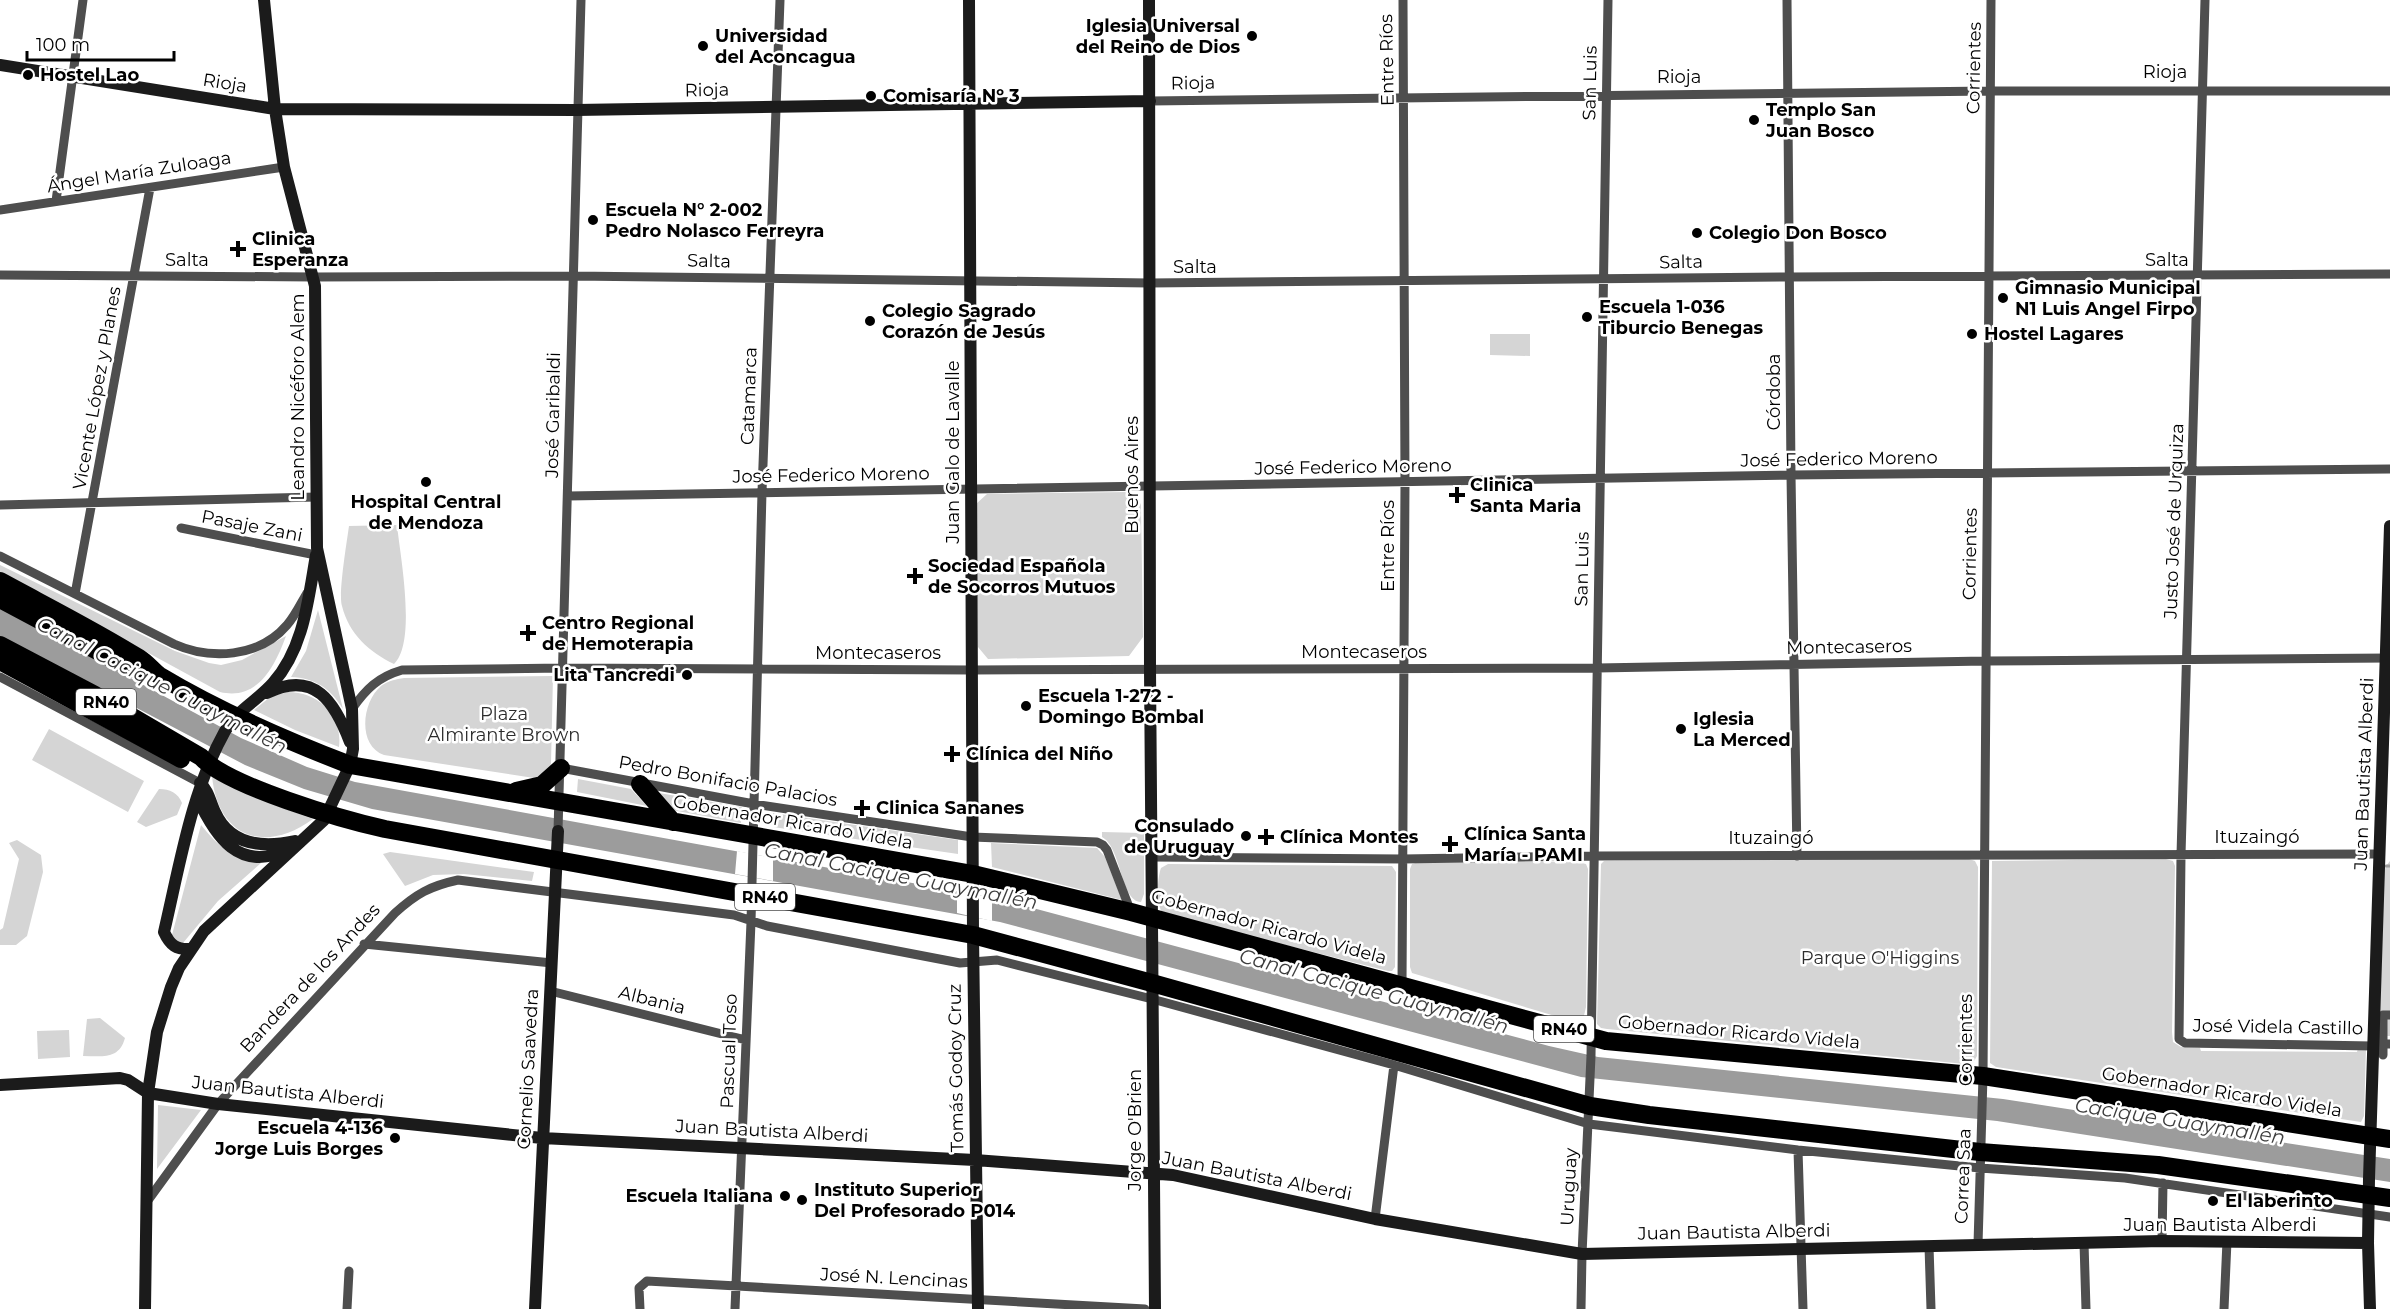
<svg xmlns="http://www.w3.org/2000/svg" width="2390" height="1309" font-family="Montserrat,sans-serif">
<rect width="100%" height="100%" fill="#fff"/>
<path fill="#d5d5d5" d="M1490 334H1530V356L1490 355Z
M1127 492 1141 504 1143 637 1129 656 988 659 978 647 976 504 987 494Z
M397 525C400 555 417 642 394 664 369 652 349 634 342 606 338 595 347 541 349 526Z
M0 565 175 651 209 663 221 665 242 660 286 636C275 666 258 701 220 692L0 572Z
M318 610 343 709C330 688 315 678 291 677L306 651Z
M553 676 551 763C550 773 544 776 534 778L384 755C357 745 362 702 381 686 388 681 396 679 404 678Z
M288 692C318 692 343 715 339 747L295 730 254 710 270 697Z
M49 729 144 781 128 812 32 760Z
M212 776 267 802 313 819C265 854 218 838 212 776Z
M578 779 631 789 647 806 577 792Z
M159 789C170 789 178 793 182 803L177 815 146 827 137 822Z
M659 793 742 807 741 823 672 810Z
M773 813 958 840V854L773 827Z
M201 825C218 846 233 859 261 863L218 901 183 943H179L172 935Z
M1102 832 1144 833V894L1141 902C1120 901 1122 848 1102 837Z
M17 840 41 855 43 872 27 936 16 945H0V930L3 928 19 859 9 843Z
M991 843 1097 848 1105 857 1122 900 992 867Z
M390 852 534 872 532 881 464 874 433 875 405 886 383 854Z
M1969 859 1975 861 1978 867 1977 1056 1973 1063 1965 1064 1607 1029 1601 1028 1597 1024 1601 864 1604 861Z
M2166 859 2173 861 2175 866 2172 1032 2173 1042 2181 1047 2200 1048 2201 1051 2357 1052 2358 1048 2366 1049 2364 1116 2361 1122 1996 1067 1990 1063 1992 861Z
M2390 861V1036H2379L2384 872 2386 866Z
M1419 862H1577L1586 864 1588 869 1586 1007 1583 1020 1575 1022 1412 973 1410 967V869L1412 864Z
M1168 864 1392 866 1396 872 1395 967 1392 971H1388L1163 914C1156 905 1157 879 1161 868Z
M100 1018 125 1038C119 1060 102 1056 83 1056L87 1019Z
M69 1030 70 1057 38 1059 37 1031Z
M158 1105 201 1110 157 1169Z"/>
<path fill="#9c9c9c" d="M0 607 241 738 307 767 355 782 995 898 1549 1046 1598 1057 2003 1099 2390 1159V1182L1997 1121 1581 1077 1000 922 372 809 304 789 245 765 0 636Z"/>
<path fill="#fff" d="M737 851 773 858V881L735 874Z
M957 890 992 898V921L957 913Z"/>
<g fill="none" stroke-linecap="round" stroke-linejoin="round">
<path stroke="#9c9c9c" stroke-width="3" d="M2386 866H2390"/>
<path stroke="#4e4e4e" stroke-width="9" d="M1787 0 1791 475 1797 856
M2205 0 2181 855 2179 1039 2185 1043 2373 1046
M1150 101 1991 91H2390
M56 201 83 0
M0 210 284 167
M0 275 314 277 573 276 1150 283 1789 277 2390 274
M568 496 1791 475 2390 469
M0 505 317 497
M181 528 316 555
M0 556 174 644C210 660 259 658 287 625 295 616 301 603 307 593
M75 594 150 188
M0 677 200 783
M352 709C366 689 378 677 402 670L563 668 972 670 1597 668 1985 661 2390 658
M561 768 754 804 972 837 1097 842 1103 845 1107 850 1131 912
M558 831 581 0
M1152 857 1403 859 1594 856 2380 854
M364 944 552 963
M1402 984 1405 482 1403 0
M550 991 746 1040
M2383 1044V1015H2390
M2383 1055V1044H2390
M1798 1150 1803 1309
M146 1203 218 1104 395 913C416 894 430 886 458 880L734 915 767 926 960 963 997 960 1152 999 1394 1065 1589 1124 1798 1150 1980 1168 2125 1178 2390 1217
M1375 1219 1394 1065
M2162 1241 2163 1183
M2084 1243 2086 1309
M1978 1244 1983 1076 1991 0
M1929 1246 1931 1309
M347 1309 349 1271
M640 1309 639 1288 647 1281 1145 1309
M735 1309 751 922 762 492 780 0
M1581 1309 1582 1254 1591 1056 1608 0
M2224 1309 2227 1241"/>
<path stroke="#1b1b1b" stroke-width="12" d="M969 0 973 935 978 1309
M1149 0 1150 669 1155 1309
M0 65 275 109 576 110 1150 101
M267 693C315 669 335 703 350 742
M200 783C209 791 210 802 215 812 230 846 263 848 295 841
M197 797C215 836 239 874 289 849
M191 949C176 950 170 945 164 932 180 864 191 792 225 731 237 710 257 701 273 683 304 648 308 600 316 555
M0 1085 120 1078 128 1080 148 1093 218 1104 542 1138 975 1160 1173 1175 1375 1219 1582 1254 2162 1241 2368 1243
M145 1309 148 1093 157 1032 171 987 179 968 204 931 324 820 350 765 353 749 352 709 317 548 315 286 284 167 275 109 264 0
M535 1309 558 831
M2370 1309 2368 1243 2369 1179 2390 526"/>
<path stroke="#000" stroke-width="18" d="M0 581C46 606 94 630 139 658 147 663 153 671 160 676 220 712 285 740 350 765L973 874 1131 912 1606 1041 1983 1076 2390 1139
M0 599 107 656 139 671 150 673
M0 645 95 695 201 757C227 786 344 820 385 829L973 935 1152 983 1590 1106 1649 1115 1980 1152 2158 1165 2390 1198
M0 661 181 759
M640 784 673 822
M516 791 542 785 561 768"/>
</g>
<g fill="#000" stroke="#fff" stroke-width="2">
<circle cx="1252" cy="36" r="6"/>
<circle cx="703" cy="46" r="6"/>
<circle cx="28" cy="75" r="6"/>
<circle cx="871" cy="96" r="6"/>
<circle cx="1754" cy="120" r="6"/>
<circle cx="593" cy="220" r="6"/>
<circle cx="1697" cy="233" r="6"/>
<path d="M235 240h6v6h6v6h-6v6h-6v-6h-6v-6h6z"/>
<circle cx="2003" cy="298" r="6"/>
<circle cx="1587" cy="317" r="6"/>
<circle cx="870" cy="321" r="6"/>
<circle cx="1972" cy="334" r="6"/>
<circle cx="426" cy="482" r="6"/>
<path d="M1454 486h6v6h6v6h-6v6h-6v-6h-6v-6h6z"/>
<path d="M912 567h6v6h6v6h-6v6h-6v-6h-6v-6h6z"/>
<path d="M525 624h6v6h6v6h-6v6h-6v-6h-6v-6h6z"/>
<circle cx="687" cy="675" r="6"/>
<circle cx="1026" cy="706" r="6"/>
<circle cx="1681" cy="729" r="6"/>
<path d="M949 745h6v6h6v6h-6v6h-6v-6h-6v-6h6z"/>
<path d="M859 799h6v6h6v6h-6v6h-6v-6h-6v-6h6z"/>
<circle cx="1246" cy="836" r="6"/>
<path d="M1263 828h6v6h6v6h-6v6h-6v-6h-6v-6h6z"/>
<path d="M1447 835h6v6h6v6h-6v6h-6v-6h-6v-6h6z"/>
<circle cx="395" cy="1138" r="6"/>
<circle cx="785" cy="1196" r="6"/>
<circle cx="802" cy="1200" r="6"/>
<circle cx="2213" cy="1201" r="6"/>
</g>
<g text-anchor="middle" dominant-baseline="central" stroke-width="5" stroke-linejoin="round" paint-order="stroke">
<g fill="#fff" stroke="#4c4c4c" stroke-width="1.5">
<rect x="76" y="689" width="60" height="26" rx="4.5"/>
<rect x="735" y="884" width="60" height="26" rx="4.5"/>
<rect x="1534" y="1016" width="60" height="26" rx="4.5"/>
</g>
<g font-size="16" font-weight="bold" fill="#000">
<text x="106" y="702">RN40</text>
<text x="765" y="897">RN40</text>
<text x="1564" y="1029">RN40</text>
</g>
<g font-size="18" font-weight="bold" fill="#000" stroke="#fff" text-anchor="start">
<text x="1240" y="26" text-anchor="end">Iglesia Universal<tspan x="1240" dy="21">del Reino de Dios</tspan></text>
<text x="715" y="36">Universidad<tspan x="715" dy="21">del Aconcagua</tspan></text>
<text x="40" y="75">Hostel Lao</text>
<text x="883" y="96">Comisaría Nº 3</text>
<text x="1766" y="110">Templo San<tspan x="1766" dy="21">Juan Bosco</tspan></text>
<text x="605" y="210">Escuela N° 2-002<tspan x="605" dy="21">Pedro Nolasco Ferreyra</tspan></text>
<text x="1709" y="233">Colegio Don Bosco</text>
<text x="252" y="239">Clinica<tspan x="252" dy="21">Esperanza</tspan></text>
<text x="2015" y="288">Gimnasio Municipal<tspan x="2015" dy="21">N1 Luis Angel Firpo</tspan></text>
<text x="1599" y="307">Escuela 1-036<tspan x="1599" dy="21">Tiburcio Benegas</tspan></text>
<text x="882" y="311">Colegio Sagrado<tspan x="882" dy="21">Corazón de Jesús</tspan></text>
<text x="1984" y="334">Hostel Lagares</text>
<text x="1470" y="485">Clinica<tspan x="1470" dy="21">Santa Maria</tspan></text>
<text x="426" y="502" text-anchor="middle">Hospital Central<tspan x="426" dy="21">de Mendoza</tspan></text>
<text x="928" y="566">Sociedad Española<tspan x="928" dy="21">de Socorros Mutuos</tspan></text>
<text x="542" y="623">Centro Regional<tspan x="542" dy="21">de Hemoterapia</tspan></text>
<text x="675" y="675" text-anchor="end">Lita Tancredi</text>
<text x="1038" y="696">Escuela 1-272 -<tspan x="1038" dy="21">Domingo Bombal</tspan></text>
<text x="1693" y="719">Iglesia<tspan x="1693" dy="21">La Merced</tspan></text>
<text x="966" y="754">Clínica del Niño</text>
<text x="876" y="808">Clinica Sananes</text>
<text x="1234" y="826" text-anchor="end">Consulado<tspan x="1234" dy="21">de Uruguay</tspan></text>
<text x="1464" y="834">Clínica Santa<tspan x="1464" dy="21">María - PAMI</tspan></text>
<text x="1280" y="837">Clínica Montes</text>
<text x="383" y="1128" text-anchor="end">Escuela 4-136<tspan x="383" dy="21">Jorge Luis Borges</tspan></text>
<text x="814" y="1190">Instituto Superior<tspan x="814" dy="21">Del Profesorado P014</tspan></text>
<text x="773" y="1196" text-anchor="end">Escuela Italiana</text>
<text x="2225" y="1201">El laberinto</text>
</g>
<g font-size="18" fill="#000" stroke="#fff">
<text transform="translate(1387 60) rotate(-91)">Entre Ríos</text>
<text transform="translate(1974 68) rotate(-89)">Corrientes</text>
<text x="2165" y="72">Rioja</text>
<text x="1679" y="77">Rioja</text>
<text transform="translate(225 83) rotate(9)">Rioja</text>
<text transform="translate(1193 83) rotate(-1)">Rioja</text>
<text transform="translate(1590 83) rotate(-89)">San Luis</text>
<text transform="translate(707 90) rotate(-1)">Rioja</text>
<text transform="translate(139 172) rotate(-9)">Ángel María Zuloaga</text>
<text x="187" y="260">Salta</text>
<text x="2167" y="260">Salta</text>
<text transform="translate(709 261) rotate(1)">Salta</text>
<text transform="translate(1681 262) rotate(-1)">Salta</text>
<text x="1195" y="267">Salta</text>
<text transform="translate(97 388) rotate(-80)">Vicente López y Planes</text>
<text transform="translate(1774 392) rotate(-90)">Córdoba</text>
<text transform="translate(749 396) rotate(-88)">Catamarca</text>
<text transform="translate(298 397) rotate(-90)">Leandro Nicéforo Alem</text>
<text transform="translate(553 415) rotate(-89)">José Garibaldi</text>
<text transform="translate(953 452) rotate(-90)">Juan Galo de Lavalle</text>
<text transform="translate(1839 459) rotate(-1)">José Federico Moreno</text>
<text transform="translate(1353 467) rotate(-1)">José Federico Moreno</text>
<text transform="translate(831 475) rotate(-1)">José Federico Moreno</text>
<text transform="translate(1132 475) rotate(-90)">Buenos Aires</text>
<text transform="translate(2174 521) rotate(-88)">Justo José de Urquiza</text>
<text transform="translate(252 526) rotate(11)">Pasaje Zani</text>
<text transform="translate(1388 546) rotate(-90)">Entre Ríos</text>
<text transform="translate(1970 554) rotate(-89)">Corrientes</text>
<text transform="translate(1582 569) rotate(-89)">San Luis</text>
<text transform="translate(1849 647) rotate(-1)">Montecaseros</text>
<text x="1364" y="652">Montecaseros</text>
<text x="878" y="653">Montecaseros</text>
<text transform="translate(2364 774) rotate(-88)">Juan Bautista Alberdi</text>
<text transform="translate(728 781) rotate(10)">Pedro Bonifacio Palacios</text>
<text transform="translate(793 822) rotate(10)">Gobernador Ricardo Videla</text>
<text x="2257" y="837">Ituzaingó</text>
<text x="1771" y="838">Ituzaingó</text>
<text transform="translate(1269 927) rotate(15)">Gobernador Ricardo Videla</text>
<text transform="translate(310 978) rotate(-47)">Bandera de los Andes</text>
<text transform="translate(652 1000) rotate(14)">Albania</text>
<text transform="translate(2278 1027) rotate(1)">José Videla Castillo</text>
<text transform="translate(1739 1032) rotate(5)">Gobernador Ricardo Videla</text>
<text transform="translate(1966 1040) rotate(-90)">Corrientes</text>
<text transform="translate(729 1051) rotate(-88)">Pascual Toso</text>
<text transform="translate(956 1068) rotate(-91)">Tomás Godoy Cruz</text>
<text transform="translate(528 1069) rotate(-87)">Cornelio Saavedra</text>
<text transform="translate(288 1092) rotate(6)">Juan Bautista Alberdi</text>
<text transform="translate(2222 1092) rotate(9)">Gobernador Ricardo Videla</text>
<text transform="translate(1135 1130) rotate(-90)">Jorge O'Brien</text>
<text transform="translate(772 1131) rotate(3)">Juan Bautista Alberdi</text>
<text transform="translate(1257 1176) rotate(11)">Juan Bautista Alberdi</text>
<text transform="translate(1963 1176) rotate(-88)">Correa Saa</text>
<text transform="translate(1569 1187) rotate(-87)">Uruguay</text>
<text x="2220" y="1225">Juan Bautista Alberdi</text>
<text transform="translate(1734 1232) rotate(-1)">Juan Bautista Alberdi</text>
<text transform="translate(894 1278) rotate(3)">José N. Lencinas</text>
</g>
<g font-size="18" fill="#2c2c2c" stroke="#fff">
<text x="504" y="714">Plaza<tspan x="504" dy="21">Almirante Brown</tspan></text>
<text x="1880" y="958">Parque O'Higgins</text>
</g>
<g font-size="20" font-style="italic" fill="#3d3d3d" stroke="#fff">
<text transform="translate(162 685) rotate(27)">Canal Cacique Guaymallén</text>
<text transform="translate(901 876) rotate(11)">Canal Cacique Guaymallén</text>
<text transform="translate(1374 991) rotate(15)">Canal Cacique Guaymallén</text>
<text transform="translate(2180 1121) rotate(9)">Cacique Guaymallén</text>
</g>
</g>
<path d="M27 51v9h147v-9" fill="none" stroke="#000000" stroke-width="3"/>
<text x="36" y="51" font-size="18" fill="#000000" stroke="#ffffff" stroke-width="4.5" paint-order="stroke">100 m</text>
</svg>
